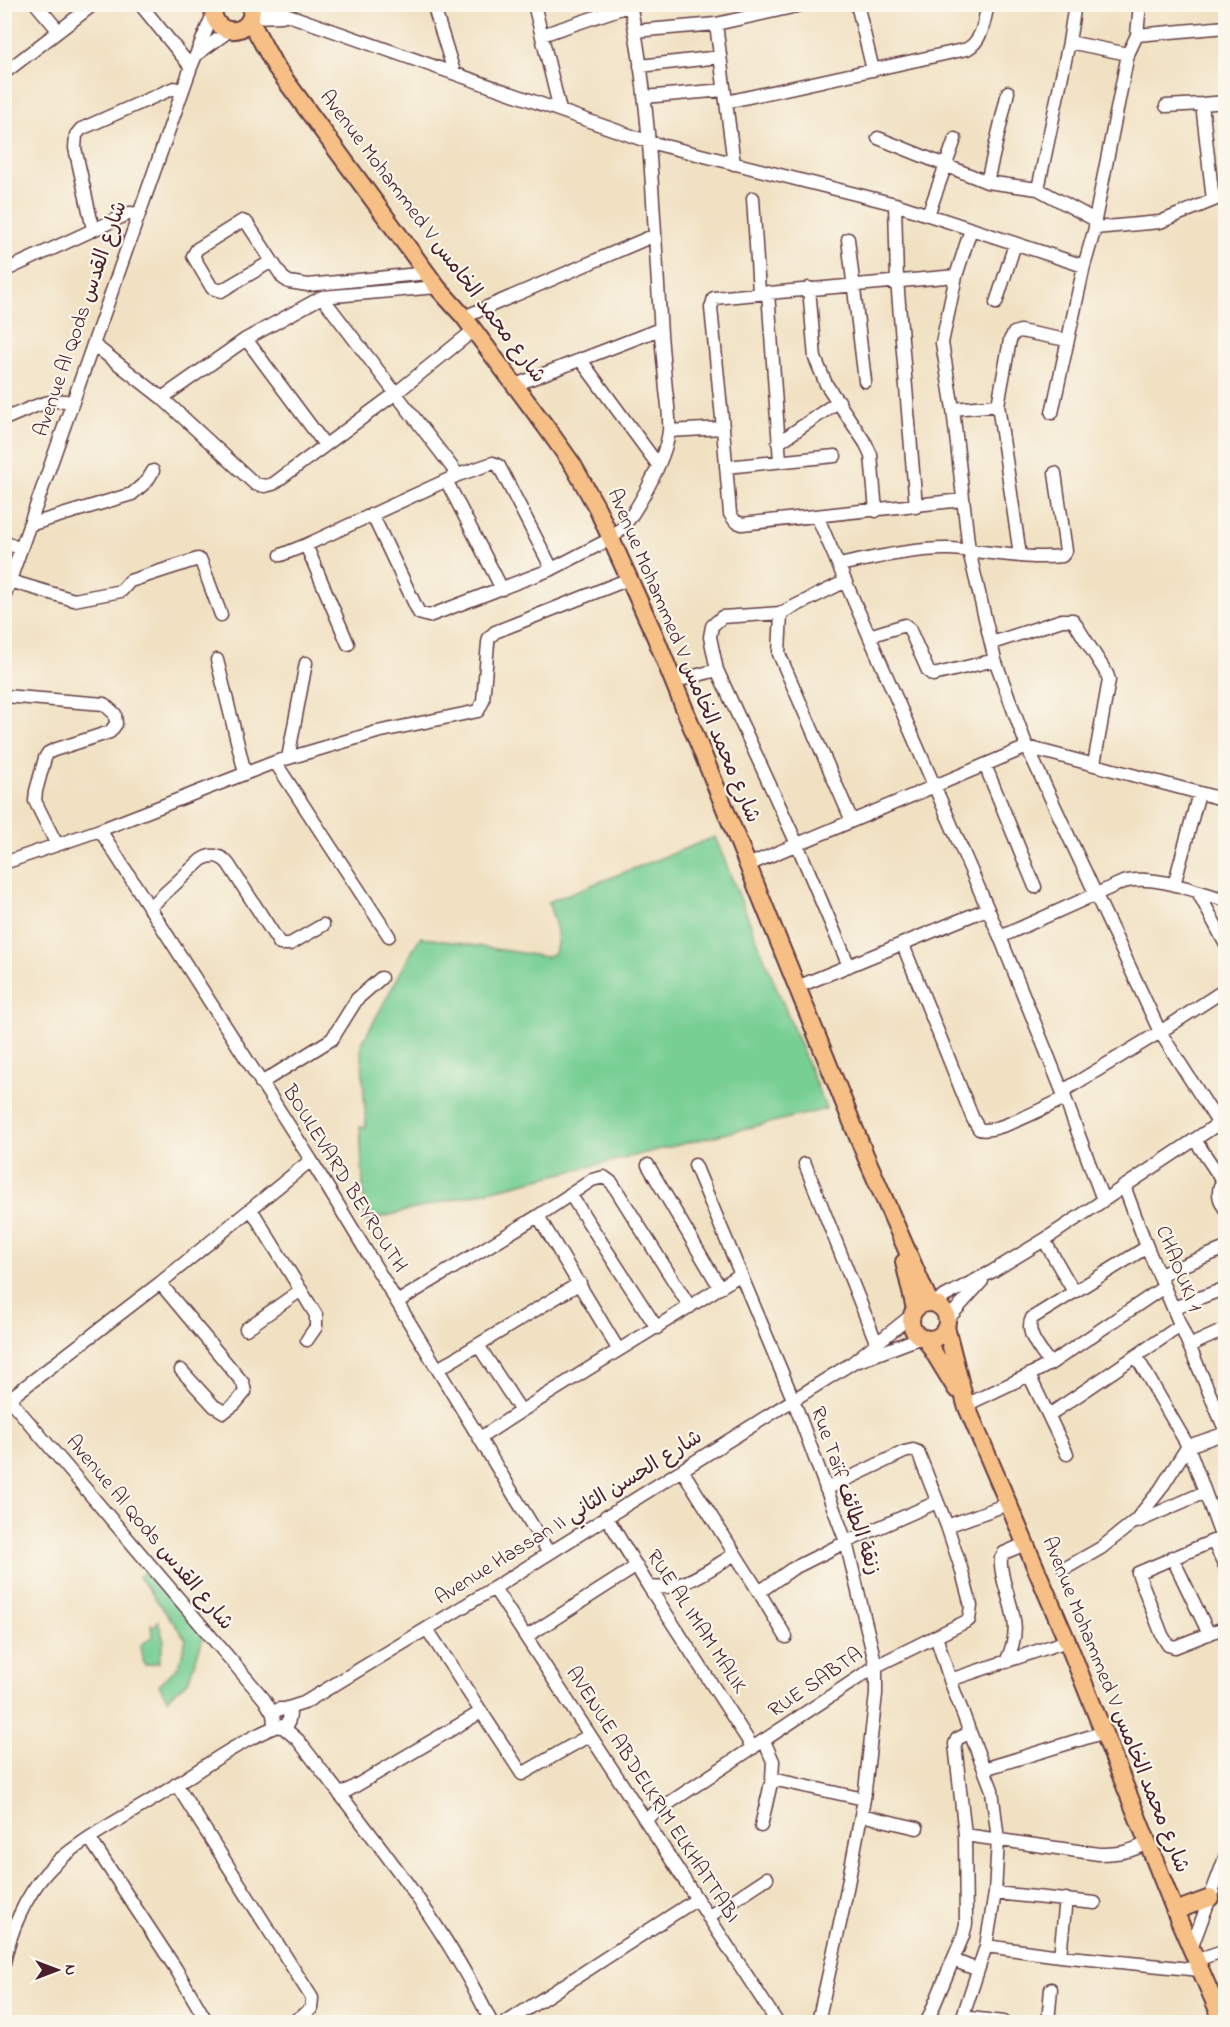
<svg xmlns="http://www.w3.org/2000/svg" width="1230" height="2027" font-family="'Indie Flower','Playpen Sans Arabic',sans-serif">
<rect width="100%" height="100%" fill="#fbf7ec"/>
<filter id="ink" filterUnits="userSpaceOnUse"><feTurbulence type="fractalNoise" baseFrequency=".0167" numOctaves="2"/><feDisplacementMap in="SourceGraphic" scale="12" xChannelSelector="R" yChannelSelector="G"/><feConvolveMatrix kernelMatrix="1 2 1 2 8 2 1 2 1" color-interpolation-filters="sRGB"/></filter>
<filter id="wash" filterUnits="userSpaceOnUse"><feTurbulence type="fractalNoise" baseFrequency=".008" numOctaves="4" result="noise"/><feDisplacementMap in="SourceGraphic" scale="24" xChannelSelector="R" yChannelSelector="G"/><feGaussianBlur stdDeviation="1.35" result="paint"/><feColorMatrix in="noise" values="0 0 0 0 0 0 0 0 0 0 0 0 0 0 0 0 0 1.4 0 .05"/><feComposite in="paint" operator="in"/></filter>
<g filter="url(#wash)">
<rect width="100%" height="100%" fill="#f1e1c3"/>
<path fill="#78cf94" stroke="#617760" stroke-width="1.5" d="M715 837 826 1109 365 1221 360 1127H366L361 1045 420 937 546 957 555 953C561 933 554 920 548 902Z
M151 1565 169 1597 204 1636 188 1681 167 1699 159 1685 179 1666 186 1639 139 1577Z
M158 1621 164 1641 159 1662 144 1665 141 1645 152 1637 151 1624 154 1627Z"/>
</g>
<g filter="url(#ink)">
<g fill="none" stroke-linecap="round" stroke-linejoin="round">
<defs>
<path id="minor" d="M36 4 58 30
M140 4 191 67
M257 4 649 142 895 204 1084 266
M433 4 454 72
M534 4 560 110
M857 4 873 70
M1075 4 1069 42 1128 54
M252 17 282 16
M716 24 734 164
M635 31 716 24 806 4
M542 35 634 4
M1137 35 1226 27
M196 55 229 31
M640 66 720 57
M4 73 94 4
M644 97 724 90
M726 102 967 49C983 40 984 21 988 4
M1202 104 1226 102
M1166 106 1202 104 1213 200
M878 138 987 182 1038 189 1095 220
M987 182 1008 92
M1038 189 1069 42
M753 198 759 292
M895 204 897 280 916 507
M928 215 955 139
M1095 228 1160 222 1226 195
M93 229 75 148 76 135 81 129 174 88 183 90
M971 229 956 276 942 343 953 409 969 551 995 660 1027 747 1160 1032 1219 1124
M848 239 865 381
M272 261 221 291 212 288 193 256 197 249 242 221 247 223 283 278 289 282 308 285 428 273
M4 271 130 213 139 214
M809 288 815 358 826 384 866 444 871 455 876 511
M768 292 780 461
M322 297 458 475
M996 303 1015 244
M464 317 655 235
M1224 332 1226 333
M246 339 325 445
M93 344 162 398 255 484 265 486 273 484 396 393 474 330
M580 359 658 465
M515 385 660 329
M162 398 246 339 322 297 437 287
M953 409 998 405
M1052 413 1084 266 1095 228V220L1128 54 1137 35 1140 4
M4 419C26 411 49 396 73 402
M723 428 711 308 714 298 956 276
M669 431 723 428 730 514 735 521 742 524 962 500
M778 443 839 401
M726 467 835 456
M447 482 502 589
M372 514 419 613 429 616 552 569 612 538C633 522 666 458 669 431 670 418 668 404 666 390 664 366 661 342 660 317 653 213 651 107 630 4
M817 516 1000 937 1065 1098 1103 1200
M29 525 132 494 147 481 153 471
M4 542 21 549
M306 545 348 644
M281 555 306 545 458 475 493 463 499 466 552 569
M1020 555 998 405 1010 340 1014 333 1020 331 1067 340
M839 565C873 558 916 548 950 549 987 551 1026 560 1062 556L1066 551 1055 473
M10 581 74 600 121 591 130 581 198 559 201 561 221 615
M844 582 781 613 779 654 852 821
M4 597 191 67 213 14
M869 636 905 625 909 628 928 671 933 675 995 660
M992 643 1062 620H1073L1107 674 1109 680 1094 764
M217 660 245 773
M717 670 710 637 712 626 722 617 781 613
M672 682 717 670 797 844 849 966
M4 696 104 704 115 714 116 724 110 732 54 750 48 753 45 758 36 791 35 801 57 845
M288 758 306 663
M275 762 389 936
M985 765 1035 887
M100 830 311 1160 549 1553
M4 863 100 830 275 762 377 732 478 711 483 701 488 643 489 638 495 632 629 579
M748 865 1027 747 1226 800
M1174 885 1199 793
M1198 892 1226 945
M149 908 201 860C212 853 222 855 229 865L280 944H290L323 925
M1000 937 1123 882C1152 873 1197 892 1226 900
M903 945 973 1119 979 1129C994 1135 1048 1106 1065 1098
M797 987 987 909
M261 1083 332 1039 357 999 381 978
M1063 1091 1160 1032 1226 989
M1195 1140 1224 1183
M805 1164 876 1342
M648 1165 720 1288
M695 1165 793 1399 846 1542 876 1666V1694L864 1799 844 1905 818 2022
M1226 1183 1220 1186C1217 1196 1221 1202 1226 1211
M1124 1186 1147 1247 1226 1432
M570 1194 657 1328
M251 1209 316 1315V1327L307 1340
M538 1216 618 1349
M1044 1240 1074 1292
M1159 1275 1226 1248
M160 1283 243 1383 245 1392 235 1404 224 1412 214 1406 181 1370
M397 1302 538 1216 592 1180 604 1177 612 1183 690 1307
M932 1303 993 1271 1044 1240 1224 1120
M1173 1308 1226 1288
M947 1320 982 1281
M246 1329 301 1290
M478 1345 521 1411
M1189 1346 1226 1329
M1136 1356 1188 1446 1223 1541
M859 1361 922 1337
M1050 1364C1042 1352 1024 1333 1032 1318L1147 1247
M438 1369 580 1283
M1029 1375 1067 1454
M4 1393 264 1699 273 1714 274 1724 280 1727 288 1724 290 1714 285 1709H279L273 1714
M9 1399 160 1283 311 1160
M966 1405 1029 1375 1050 1364 1164 1287
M1049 1415 1180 1326
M480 1438C565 1381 654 1330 741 1274
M682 1470 759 1592 786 1637
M606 1516 649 1587 753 1748
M1137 1522 1205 1492
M947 1526 1008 1504
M1226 1540 1213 1541 1138 1573 1162 1635 1168 1645 1175 1647 1226 1627
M1213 1541 1226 1568
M1172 1557 1209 1634
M1064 1569 1101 1548 1136 1520 1160 1490 1188 1446 1226 1433
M649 1587C684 1591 706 1571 735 1554
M494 1588 777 2022
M759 1592 792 1569 846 1542 937 1502
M427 1629 522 1774 590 1735
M936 1636 950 1680 984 1769
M526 1637 637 1566
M1006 1662C1022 1628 1013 1615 1004 1582 1002 1573 1000 1566 1001 1558L1004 1553 1025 1544
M950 1680 1067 1641
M285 1709 304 1703 494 1588 852 1363 912 1315
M283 1727 298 1740C367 1830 442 1919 491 2022
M772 1779 864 1799
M176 1784 312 1998 311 2009 293 2022
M340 1795 481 1712
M861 1815 917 1828
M645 1819 876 1666 969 1620 971 1606 961 1568 947 1526 918 1452 913 1450 904 1452 826 1489
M761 1826 772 1779 773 1761 764 1741
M965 1835 1099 1854C1117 1854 1133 1852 1148 1842
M90 1839 176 1969 207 2022
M995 1893 1095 1903
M708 1917 767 1878
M986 1946 1060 1956 1200 1970
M1191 1949 1226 1855
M1060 1956 1066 1899
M953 1960 978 1970
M1196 1960 1226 1950
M4 1963C10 1932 25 1897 46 1873 71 1844 122 1819 155 1798 195 1774 233 1744 277 1726
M962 2017 1004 2022
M507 2022 697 1899
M927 2022 963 1936 966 1924 965 1835 955 1744 957 1739 969 1733
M961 2022 986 1946 995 1893 998 1840 992 1790 984 1769 1105 1732
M1048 2022 1051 1989"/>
<path id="major" d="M214 4C207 39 258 39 251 4
M250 20 275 66 437 287 464 317 546 427 573 465 597 508 655 636 866 1157 930 1303
M904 1262 915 1309
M911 1321a18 18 0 1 1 36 0a18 18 0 1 1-36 0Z
M946 1327 966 1405 1067 1641 1175 1911 1223 2022
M925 1338 956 1389
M1175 1911 1210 1898"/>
</defs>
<use href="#minor" stroke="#633c42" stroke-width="15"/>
<use href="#major" stroke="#633c42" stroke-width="20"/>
<use href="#minor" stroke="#fff" stroke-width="12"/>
<use href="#major" stroke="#f5bf86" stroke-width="16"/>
</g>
</g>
<g text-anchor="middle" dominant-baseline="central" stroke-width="4.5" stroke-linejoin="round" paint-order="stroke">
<g font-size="21" fill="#4a1f2b" stroke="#fbf7ec">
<text transform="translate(432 237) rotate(53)">Avenue Mohammed V شارع محمد الخامس</text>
<text transform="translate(81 319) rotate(-71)">Avenue Al Qods شارع القدس</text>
<text transform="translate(683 656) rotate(67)">Avenue Mohammed V شارع محمد الخامس</text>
<text transform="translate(344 1179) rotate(58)">BOULEVARD BEYROUTH</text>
<text transform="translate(1178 1269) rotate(68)">CHAOUKI 1</text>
<text transform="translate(845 1491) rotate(71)">Rue Taïf زنقة الطائف</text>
<text transform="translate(569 1518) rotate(-32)">Avenue Hassan II شارع الحسن الثاني</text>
<text transform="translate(149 1533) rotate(50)">Avenue Al Qods شارع القدس</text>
<text transform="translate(696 1622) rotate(57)">RUE AL IMAM MALIK</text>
<text transform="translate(816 1683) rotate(-34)">RUE SABTA</text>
<text transform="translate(1115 1705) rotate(68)">Avenue Mohammed V شارع محمد الخامس</text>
<text transform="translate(652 1795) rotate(57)">AVENUE ABDELKRIM ELKHATTABI</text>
</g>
</g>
<rect width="1230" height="2027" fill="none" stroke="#fbf7ec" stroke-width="24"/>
<g transform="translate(57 1970) rotate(90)" stroke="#fbf7ec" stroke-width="4.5" paint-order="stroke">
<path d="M0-4.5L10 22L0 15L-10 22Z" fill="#4a1f2b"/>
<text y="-9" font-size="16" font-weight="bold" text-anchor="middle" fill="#4a1f2b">N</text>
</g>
</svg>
